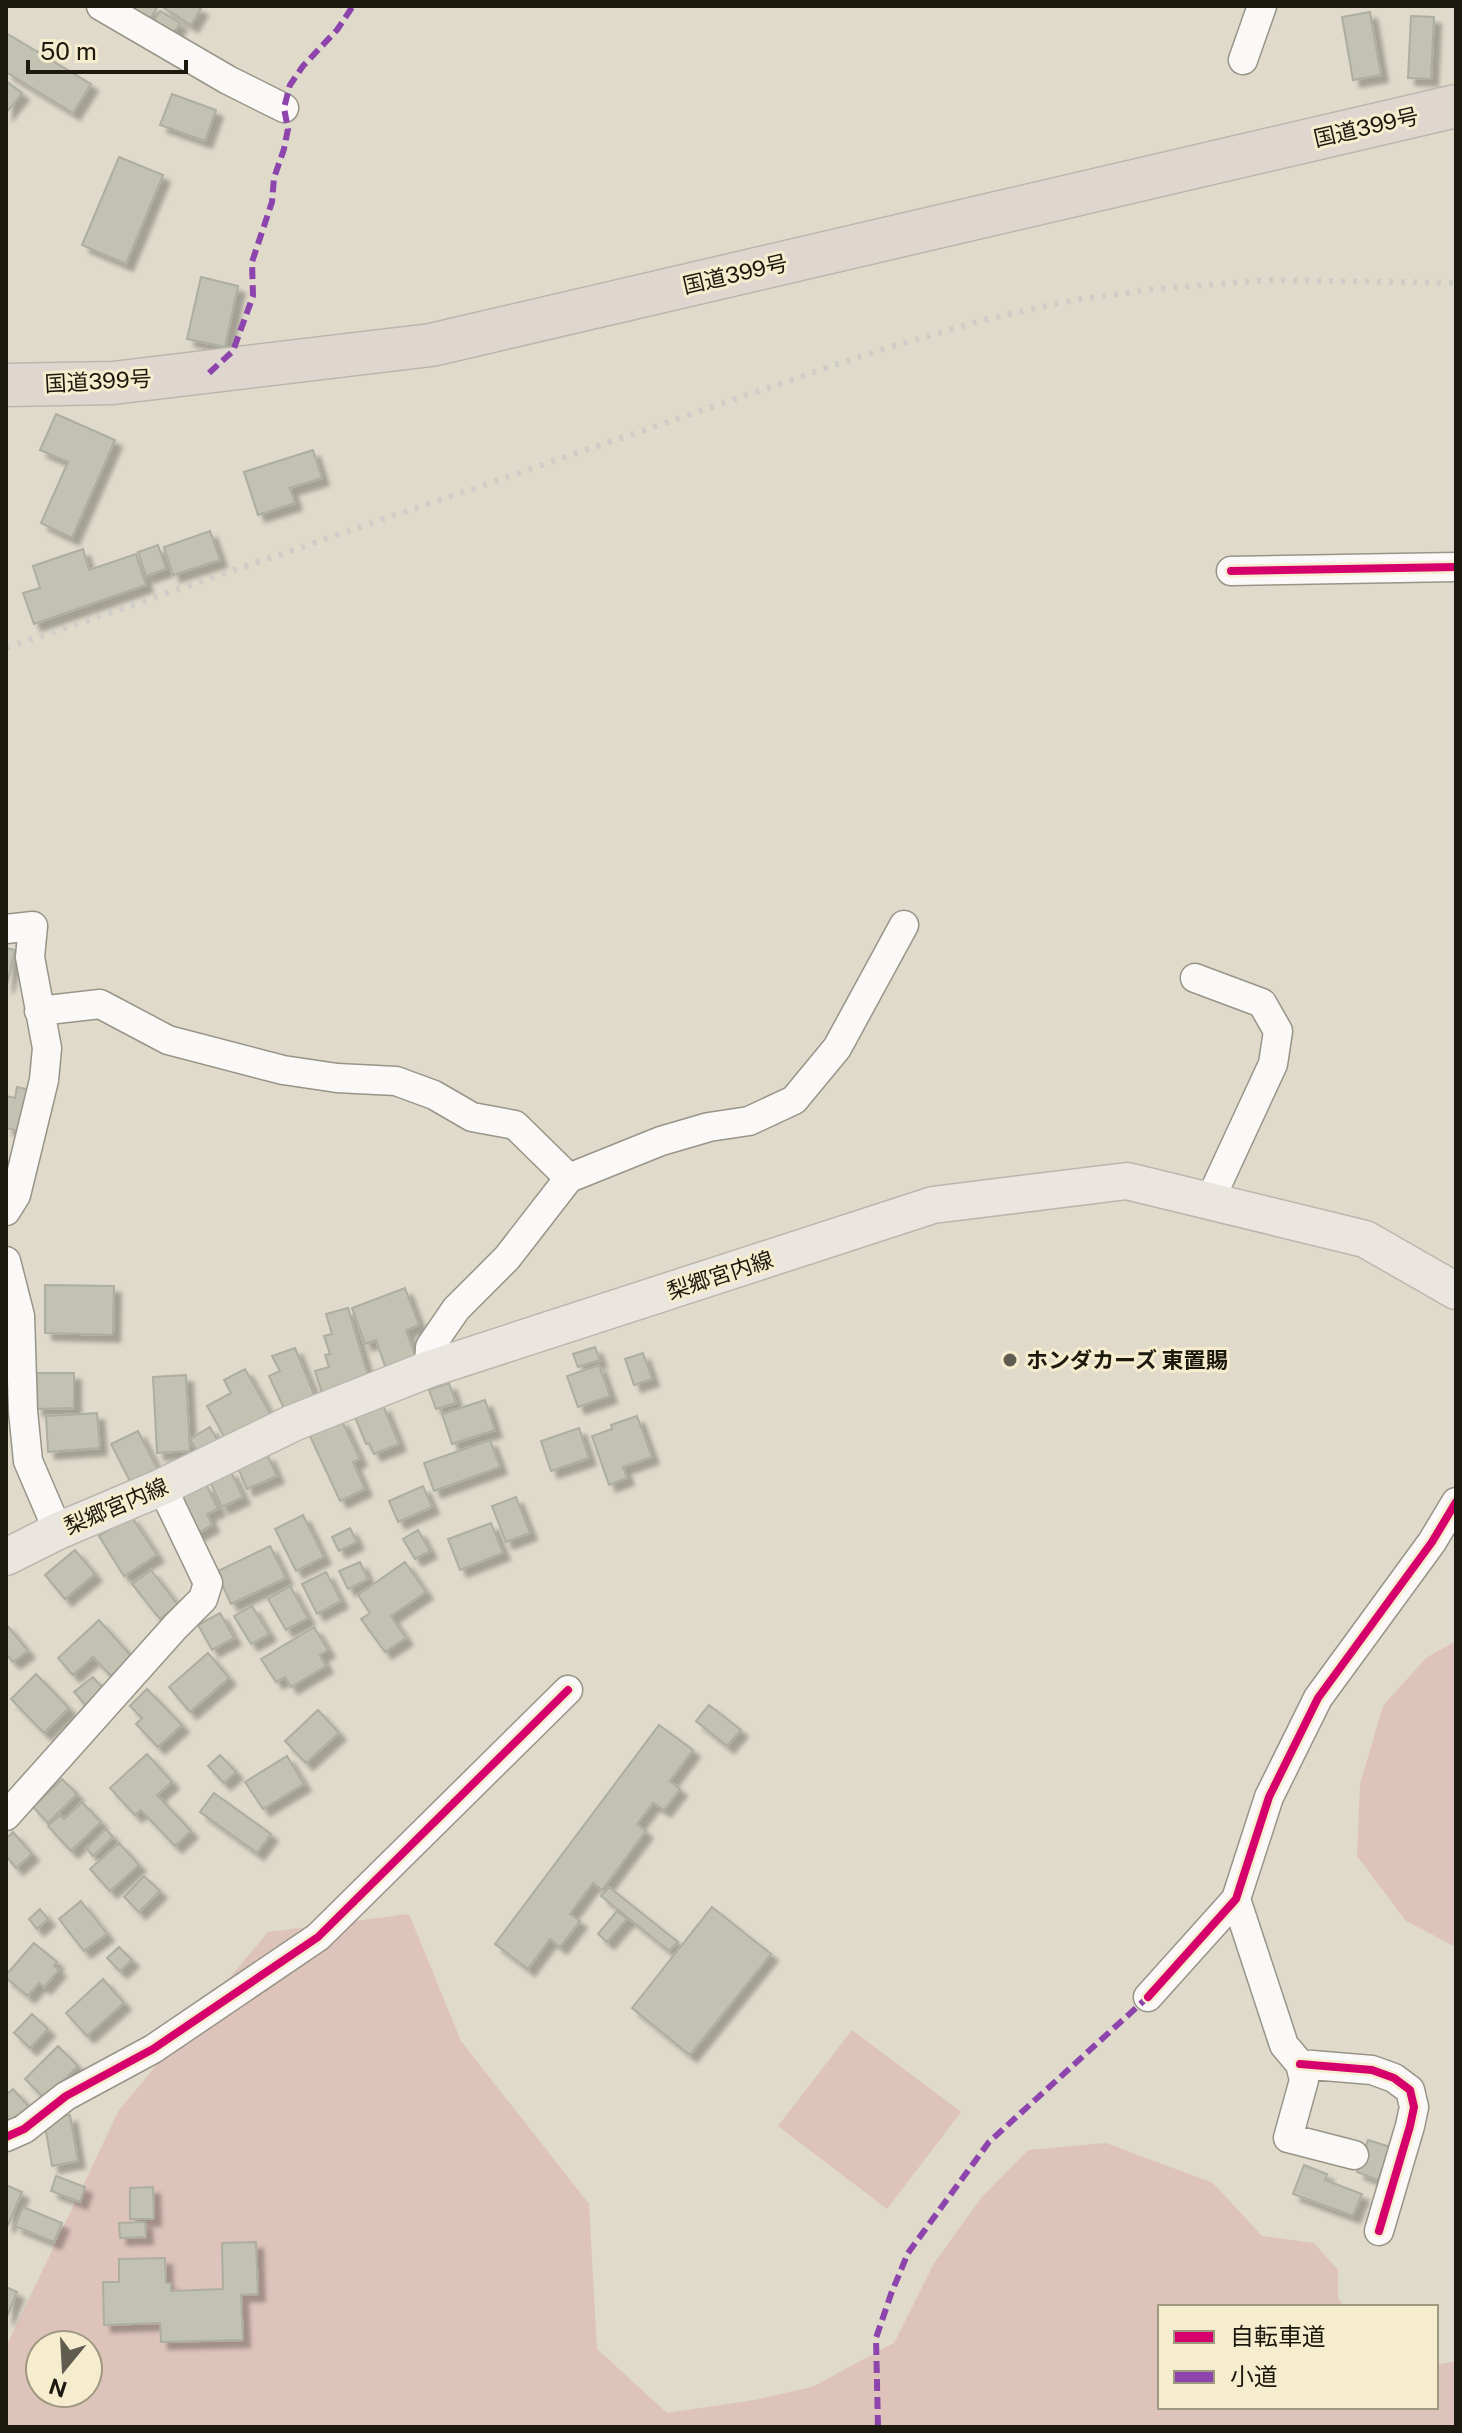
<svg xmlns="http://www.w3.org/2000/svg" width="1462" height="2433" font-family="'Public Sans','Noto Sans JP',sans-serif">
<defs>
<filter id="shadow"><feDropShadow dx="7" dy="7" stdDeviation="2" flood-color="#0004"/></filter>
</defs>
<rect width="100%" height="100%" fill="#dfdaca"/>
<path fill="#ddc3ba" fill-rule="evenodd" d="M1456 1641V1947L1406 1921 1357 1856 1360 1784 1383 1706 1426 1658Z
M409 1914 461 2041 589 2204 597 2349 667 2413 754 2400 812 2387 894 2343 934 2263 982 2197 1028 2150 1106 2143 1213 2183 1262 2236 1314 2243 1338 2270V2298L1344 2307H1160V2407H1436V2365L1456 2361V2427H6V2347L119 2110 268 1932ZM40 2345H88V2393H40Z
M852 2030 961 2112 887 2209 778 2126Z"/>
<path fill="#c1c2b2" stroke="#adada0" stroke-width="2" filter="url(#shadow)" d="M124 6H158L147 24Z
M161 6H197L201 9 191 25Z
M160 11 180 23 170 39 150 27Z
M1370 12 1381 75 1353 80 1342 17Z
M1411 16 1434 17 1431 79 1408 78Z
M6 33 91 84 73 113 6 72Z
M6 81 22 93 6 113Z
M172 94 216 110 205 141 160 125Z
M119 157 163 175 126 264 82 245Z
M201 277 238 286 225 347 187 339Z
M56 414 115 440 72 538 41 523 68 462 40 450Z
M313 450 322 478 290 488 295 503 258 515 244 472Z
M210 531 220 560 173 575 164 547Z
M158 545 166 569 146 576 138 552Z
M83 549 89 570 136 554 146 585 34 624 23 593 40 588 33 566Z
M6 948 15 950 7 985H6Z
M17 1087 30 1090 20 1131 6 1128V1096L15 1098Z
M45 1285 114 1286 113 1335 45 1333Z
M405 1288 419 1325 406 1330 417 1361 387 1372 376 1340 365 1344 352 1308Z
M348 1308 369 1379 322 1393 315 1371 329 1367 325 1355 330 1354 324 1336 332 1334 326 1314Z
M595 1347 600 1360 578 1367 573 1354Z
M295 1348 316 1399 286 1413 269 1376 280 1371 272 1356Z
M643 1353 652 1379 634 1385 625 1359Z
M599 1365 610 1396 578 1407 567 1376Z
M245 1369 271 1415 226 1440 207 1406 231 1393 224 1380Z
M35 1373H74V1408L36 1409Z
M186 1375 190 1451 157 1453 153 1377Z
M449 1383 456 1403 436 1409 429 1390Z
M485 1400 495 1430 452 1444 442 1414Z
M383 1405 399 1444 374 1454 369 1443 366 1444 355 1417Z
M97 1413 100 1448 48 1452 46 1416Z
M637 1416 652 1457 623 1467 627 1478 609 1485 592 1436 612 1429 611 1425Z
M341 1419 360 1459 353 1462 365 1489 340 1501 309 1434Z
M210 1427 222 1448 202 1460 190 1439Z
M579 1428 589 1458 551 1471 541 1441Z
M138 1431 161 1476 134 1489 111 1444Z
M490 1440 500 1467 434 1491 424 1463Z
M267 1454 277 1476 247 1489 238 1468Z
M230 1470 243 1497 222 1507 209 1480Z
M206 1484 218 1509 207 1514 212 1525 196 1534 178 1498Z
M423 1486 432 1507 398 1522 389 1501Z
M516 1497 530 1533 506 1542 492 1506Z
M303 1515 324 1557 296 1571 275 1529Z
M131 1516 157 1555 124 1576 99 1536Z
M491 1523 503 1553 460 1570 448 1539Z
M350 1528 357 1542 339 1551 332 1537Z
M418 1530 430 1551 415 1559 403 1539Z
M270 1546 286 1578 231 1604 216 1572Z
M75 1550 95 1574 65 1599 45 1575Z
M360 1562 368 1579 348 1589 339 1571Z
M405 1562 426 1592 391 1616 406 1638 385 1652 361 1619 370 1613 358 1595Z
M151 1570 178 1605 160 1619 132 1584Z
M326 1572 341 1601 317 1614 302 1584Z
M290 1586 308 1618 286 1630 268 1599Z
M252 1606 269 1634 251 1644 234 1616Z
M220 1613 234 1638 212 1650 198 1625Z
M99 1620 132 1657 111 1676 93 1657 73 1675 58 1658Z
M6 1624 28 1651 13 1662 6 1654Z
M314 1627 328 1650 320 1655 326 1666 291 1687 285 1677 276 1682 261 1659Z
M208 1653 229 1678 190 1712 169 1687Z
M36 1674 69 1708 44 1733 11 1699Z
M93 1677 106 1692 88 1708 74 1692Z
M147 1689 182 1725 158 1747 136 1724 142 1718 130 1706Z
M709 1705 741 1730 727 1746 696 1721Z
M318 1710 339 1733 306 1763 285 1741Z
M659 1725 693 1750 670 1781 680 1789 664 1810 653 1803 637 1824 646 1831 602 1890 593 1883 570 1914 580 1921 560 1947 550 1939 528 1969 495 1944Z
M147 1754 172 1782 157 1795 191 1831 175 1846 141 1810 135 1815 110 1788Z
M220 1755 236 1772 224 1783 208 1766Z
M287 1756 304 1784 263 1809 245 1782Z
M62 1779 77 1794 48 1823 33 1807Z
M214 1793 271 1834 257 1853 200 1812Z
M82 1802 101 1822 71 1851 48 1826 60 1815 64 1819Z
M106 1829 113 1837 93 1856 86 1848Z
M13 1832 32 1854 16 1868 6 1856V1839Z
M119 1843 139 1865 110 1891 90 1869Z
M144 1876 160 1891 139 1912 124 1897Z
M609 1887 678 1942 669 1951 601 1896Z
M81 1901 107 1934 84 1951 59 1919Z
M712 1907 771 1954 690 2055 632 2008Z
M40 1909 48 1919 37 1929 29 1919Z
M617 1911 627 1919 607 1942 598 1934Z
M34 1943 57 1962 54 1966 59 1970 44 1987 39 1983 28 1996 6 1978V1975Z
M119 1947 132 1960 120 1971 107 1958Z
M103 1979 124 2003 87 2036 66 2013Z
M32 2014 48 2029 30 2048 14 2033Z
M58 2046 78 2066 45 2099 25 2079Z
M13 2089 29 2107 8 2127 6 2095Z
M70 2115 78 2161 52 2166 44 2120Z
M1368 2140 1390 2147 1378 2180 1357 2172Z
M1304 2165 1327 2174 1325 2180 1362 2194 1353 2216 1293 2194Z
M56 2176 85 2187 80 2202 51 2191Z
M6 2185 22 2192 8 2225H6Z
M153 2187 154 2219H130V2188Z
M23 2207 62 2223 54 2242 15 2226Z
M145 2222 146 2237 120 2238 119 2223Z
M256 2242 258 2294 241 2295 243 2340 161 2342 160 2323 104 2325 103 2282H119V2259L165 2258 166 2283H171V2291L223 2289 222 2243Z
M6 2287 17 2292 6 2319Z"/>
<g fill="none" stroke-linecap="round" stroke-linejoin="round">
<defs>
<path id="minor" d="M101 6 228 80 284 108
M1243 60 1262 6
M1231 571 1456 567
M6 929 33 926 30 957 47 1048 44 1080 16 1195 6 1211
M1195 978 1262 1003 1278 1031 1273 1064 1210 1200
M39 1011 100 1004 168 1040 283 1070 337 1078 396 1081 434 1095 472 1117 515 1125 569 1178
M6 1261 20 1316 23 1411 28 1461 58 1531
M429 1369 430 1347 456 1309 507 1258 569 1178 661 1141 709 1127 749 1121 794 1100 837 1048 904 925
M6 1816 175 1627 203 1599 208 1583 162 1487
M1236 1899 1284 2045 1300 2064 1304 2080 1288 2138 1354 2155
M1148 1997 1236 1899 1269 1797 1318 1698 1432 1542 1456 1502
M1300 2064 1372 2070 1394 2078 1410 2090 1414 2107 1410 2126 1379 2231
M6 2137 24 2129 66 2096 153 2049 318 1937 568 1690"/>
<path id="major" d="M6 1557 58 1531 162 1487 293 1423 429 1369 933 1205 1127 1181 1365 1239 1456 1291"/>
<path id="highway" d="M6 385 113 383 431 345 1456 106"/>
</defs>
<use href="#minor" stroke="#989488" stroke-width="31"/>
<use href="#major" stroke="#bab7af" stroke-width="39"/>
<use href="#highway" stroke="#bab7af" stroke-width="45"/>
<use href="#minor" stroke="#faf9f7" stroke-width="28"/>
<use href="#major" stroke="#eae5df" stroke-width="36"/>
<use href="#highway" stroke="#dfd7cf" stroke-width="42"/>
<path stroke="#cecdc8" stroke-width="6" stroke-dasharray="4 8" stroke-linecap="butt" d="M6 648 870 353 987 319 1074 300 1155 289 1271 280 1456 283"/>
<path stroke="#8e44ad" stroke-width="6" stroke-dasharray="12 6" stroke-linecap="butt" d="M209 373 233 351 253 296 252 262 272 202 274 178 284 149 288 129 284 108 290 85 303 66 337 30 353 6
M878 2427 876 2338 891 2294 908 2253 989 2142 1148 1997"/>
<defs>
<path id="cycleway" d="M1231 571 1456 567
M1148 1997 1236 1899 1269 1797 1318 1698 1432 1542 1456 1502
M1300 2064 1372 2070 1394 2078 1410 2090 1414 2107 1410 2126 1379 2231
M6 2137 24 2129 66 2096 153 2049 318 1937 568 1690"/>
</defs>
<use href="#cycleway" stroke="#f6ecce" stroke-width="13"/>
<use href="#cycleway" stroke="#d6006c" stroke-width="8"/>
</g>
<circle fill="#605d50" stroke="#f6ecce" stroke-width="3" cx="1010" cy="1360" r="8"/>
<g text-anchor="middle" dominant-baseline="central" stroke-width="6" stroke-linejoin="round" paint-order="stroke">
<g font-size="22" fill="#1c190e" stroke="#f6ecce">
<text transform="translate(1366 127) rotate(-13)">国道399号</text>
<text transform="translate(735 274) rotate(-13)">国道399号</text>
<text transform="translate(98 381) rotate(-3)">国道399号</text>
<text transform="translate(720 1275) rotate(-18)">梨郷宮内線</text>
<text transform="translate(116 1506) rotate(-23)">梨郷宮内線</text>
</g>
<g font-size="22" font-weight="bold" fill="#1c190e" stroke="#f6ecce" text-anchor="start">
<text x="1026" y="1360">ホンダカーズ 東置賜</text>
</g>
</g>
<rect width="1462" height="2433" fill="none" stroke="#1c190e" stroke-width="16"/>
<rect x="1158" y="2305" width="280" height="104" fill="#f6ecce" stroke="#9f9881" stroke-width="2"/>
<rect x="1174" y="2331" width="40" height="12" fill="#d6006c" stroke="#9f9881" stroke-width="2"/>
<text x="1230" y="2345" font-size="24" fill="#1c190e">自転車道</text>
<rect x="1174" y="2371" width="40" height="12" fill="#8e44ad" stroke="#9f9881" stroke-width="2"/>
<text x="1230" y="2385" font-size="24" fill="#1c190e">小道</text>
<g transform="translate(64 2369) rotate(198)"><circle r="38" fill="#f6ecce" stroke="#9f9881" stroke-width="2"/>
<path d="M0-6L14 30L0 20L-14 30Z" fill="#605d50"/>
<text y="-12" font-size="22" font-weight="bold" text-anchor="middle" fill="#1c190e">N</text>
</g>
<path d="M28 60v12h158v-12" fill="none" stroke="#1c190e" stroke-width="4"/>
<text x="40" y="60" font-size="24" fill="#1c190e" stroke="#f6ecce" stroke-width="6" paint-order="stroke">50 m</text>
</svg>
